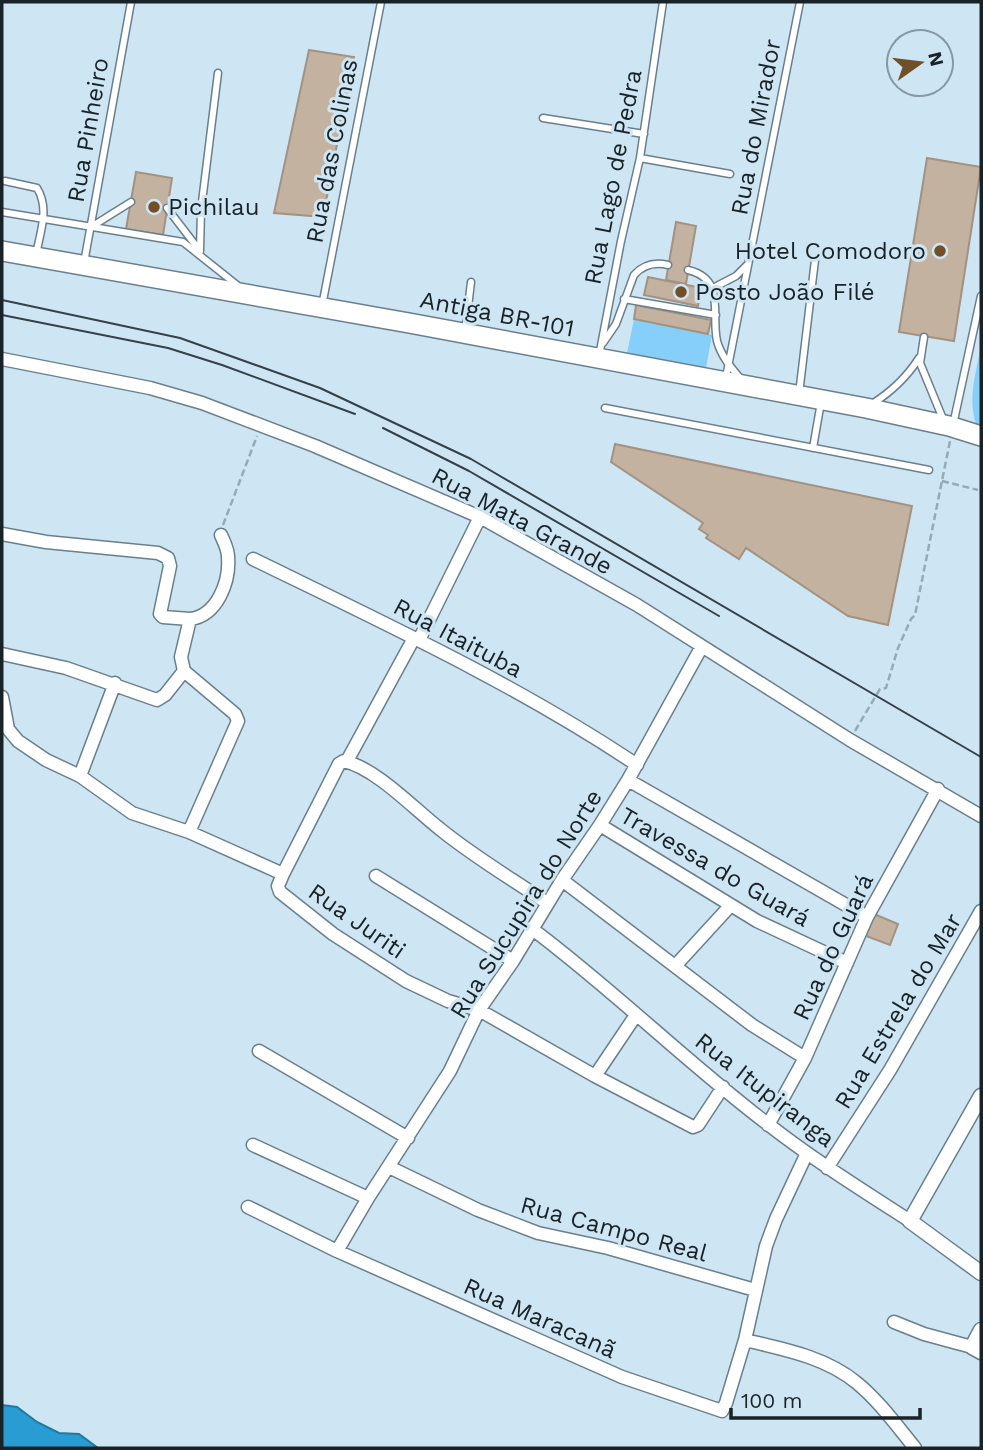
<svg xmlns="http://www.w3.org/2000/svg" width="983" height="1450" font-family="'Work Sans',sans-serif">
<rect width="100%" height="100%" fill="#cee6f4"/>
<path fill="#86cffa" d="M634 319 712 335 706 368 627 353Z
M981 346V436C965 406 975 377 981 346Z"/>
<path fill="#299cd3" stroke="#24779f" stroke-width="2" d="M2 1405 17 1407 37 1422 59 1433 79 1434 98 1448H2Z"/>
<path fill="#c4b2a0" stroke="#a39281" stroke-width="2" d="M309 50 354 57 323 217 274 213Z
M927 158 981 167 954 341 899 332Z
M136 172 172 178 163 235 126 229Z
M676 222 696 226 686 284 666 280Z
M648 277 702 288 698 306 644 295Z
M636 305 711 320 708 334 634 319Z
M615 444 912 506 888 625 848 616 746 548 739 559 706 538 708 535 699 529 703 523 611 462Z
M874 914 898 924 890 945 866 936Z"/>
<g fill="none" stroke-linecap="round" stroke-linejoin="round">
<defs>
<path id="service" d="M543 118 644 134
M640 158 730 174
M5 181 37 188C50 209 40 232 36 255
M167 208 200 251
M2 212 183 242 237 285
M91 227 131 202
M200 251 201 210 218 73
M84 263 131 2
M688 270C726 279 711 313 717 341 721 356 731 368 741 379
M713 288 736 276 748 264
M624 299 716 315
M322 306 381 2
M465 332 471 282
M924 337 920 363 943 419
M603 343 616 324 634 275C643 265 655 262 668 265
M599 356 621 241 640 158 663 2
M726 377 800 2
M799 394 815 260
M872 404C891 392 907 377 919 358
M605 408 929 470
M953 425 981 296
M813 448 821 402"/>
<path id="minor" d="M2 359 150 388 202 403 315 446 480 517 637 605 850 740 981 816
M2 534 46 542 158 553 168 558 170 566 160 614 163 617 190 619
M253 559C384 623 516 684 637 765
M419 640 480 517
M2 654 66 668 157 700 165 695 184 671
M2 697 8 729 18 741 46 760 80 776 132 813 189 832 283 874 278 886 280 892 333 934 406 981 448 1001 479 1010 595 1076 693 1127 698 1125 723 1087
M347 761 414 638
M80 776 115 683
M628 780 867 917
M600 825 757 921 847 963
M189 832 238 721 235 714 184 671 181 657 190 619C217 616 230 582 228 557 228 549 224 542 221 535
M283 874 339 764 344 761C377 769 413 808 440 829 473 856 512 879 547 903
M376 876 513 961
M562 880 752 1025 805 1058
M531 928C614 990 687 1063 769 1125 814 1160 862 1190 910 1221
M676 965 730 906
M259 1051 408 1138
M595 1076 636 1015
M768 1125 805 1058 867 917 938 789
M253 1145 368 1198
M389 1167 478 1210 538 1233 608 1248 755 1290
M827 1168 890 1070 981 911
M248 1207 337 1251 622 1377 722 1411 726 1403 745 1340 766 1246 776 1219 807 1153
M337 1251 368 1198 450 1071 479 1010 513 961 562 880 600 825 628 780 701 648
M894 1322 924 1334 972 1347
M745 1340C783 1349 826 1357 857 1383 879 1401 897 1426 915 1448"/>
<path id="tertiary" d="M981 1096 910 1221 981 1273
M981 1330 972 1347 981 1352"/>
<path id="primary" d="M2 251 409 323 866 408 949 426 981 436"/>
</defs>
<use href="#service" stroke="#6a7f8c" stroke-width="9"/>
<use href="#minor" stroke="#6a7f8c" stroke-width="15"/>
<use href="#tertiary" stroke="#6a7f8c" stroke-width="17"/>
<use href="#primary" stroke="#6a7f8c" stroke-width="22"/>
<path stroke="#96aab5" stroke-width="2.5" stroke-dasharray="7 3.5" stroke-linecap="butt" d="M942 481 978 490
M223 525 257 436
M855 731 880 689 886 688 898 648 911 619 915 615 950 441"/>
<use href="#service" stroke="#fff" stroke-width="6"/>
<use href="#minor" stroke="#fff" stroke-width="12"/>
<use href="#tertiary" stroke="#fff" stroke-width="14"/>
<use href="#primary" stroke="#fff" stroke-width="19"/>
<path stroke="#354047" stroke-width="2" d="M2 300 180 338 320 388 471 459 981 757
M2 315 168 348 222 365 355 414
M383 428 469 471 719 616"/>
</g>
<g fill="#714f27" stroke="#cee6f4" stroke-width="2.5">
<circle cx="154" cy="207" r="7"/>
<circle cx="940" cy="251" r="7"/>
<circle cx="681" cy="292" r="7"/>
</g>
<g text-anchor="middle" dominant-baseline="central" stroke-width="6" stroke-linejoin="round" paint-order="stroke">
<g font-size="24" fill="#192227" stroke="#cee6f4">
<text transform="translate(756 127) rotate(-79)">Rua do Mirador</text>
<text transform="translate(88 130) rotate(-80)">Rua Pinheiro</text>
<text transform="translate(332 151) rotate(-79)">Rua das Colinas</text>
<text transform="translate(613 177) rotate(-79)">Rua Lago de Pedra</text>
<text transform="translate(497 314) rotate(11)">Antiga BR-101</text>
<text transform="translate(522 521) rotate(28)">Rua Mata Grande</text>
<text transform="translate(458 638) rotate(28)">Rua Itaituba</text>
<text transform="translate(715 867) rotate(30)">Travessa do Guará</text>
<text transform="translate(526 904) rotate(-58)">Rua Sucupira do Norte</text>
<text transform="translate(357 921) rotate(35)">Rua Juriti</text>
<text transform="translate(833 947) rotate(-65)">Rua do Guará</text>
<text transform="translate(898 1011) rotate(-59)">Rua Estrela do Mar</text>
<text transform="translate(765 1090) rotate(38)">Rua Itupiranga</text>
<text transform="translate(614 1229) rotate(15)">Rua Campo Real</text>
<text transform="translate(540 1318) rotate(24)">Rua Maracanã</text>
</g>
<g font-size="24" fill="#192227" stroke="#cee6f4" text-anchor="start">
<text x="168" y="207">Pichilau</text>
<text x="926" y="251" text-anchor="end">Hotel Comodoro</text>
<text x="695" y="292">Posto João Filé</text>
</g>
</g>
<rect width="983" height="1450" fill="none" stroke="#192227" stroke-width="7"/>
<g transform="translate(920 63) rotate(76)"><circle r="33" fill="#cee6f4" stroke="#8698a2" stroke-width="2"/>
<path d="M0-5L12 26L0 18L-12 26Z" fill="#714f27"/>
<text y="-10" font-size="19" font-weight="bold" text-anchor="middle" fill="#192227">N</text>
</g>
<path d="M731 1408v10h189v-10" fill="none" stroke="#192227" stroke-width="3.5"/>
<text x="741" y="1408" font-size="21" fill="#192227" stroke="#cee6f4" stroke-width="5" paint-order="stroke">100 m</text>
</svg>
